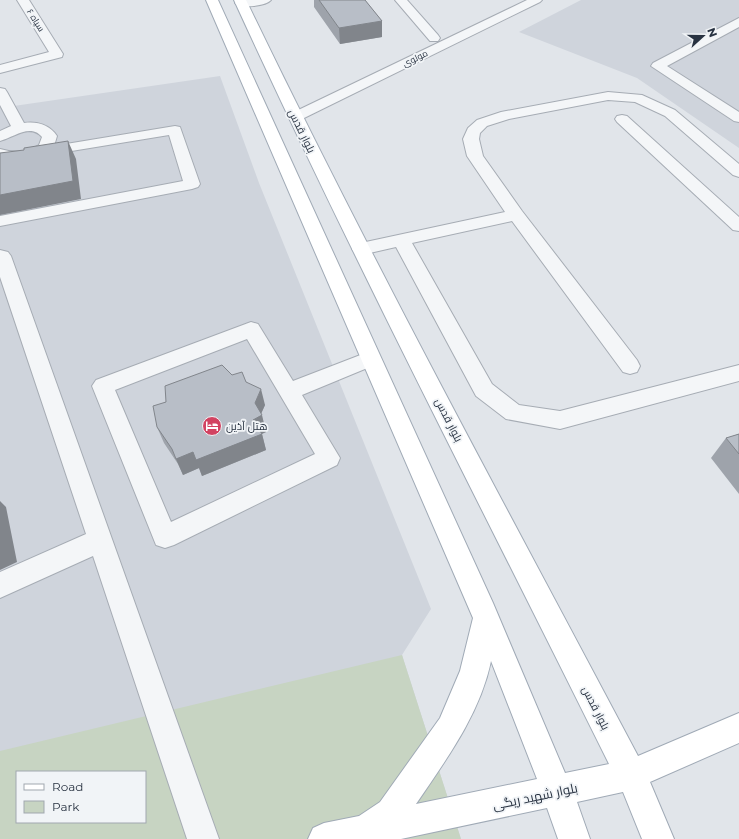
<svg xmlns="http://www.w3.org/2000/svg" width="739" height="839" font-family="Montserrat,Cairo,sans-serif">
<rect width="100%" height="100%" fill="#e1e5ea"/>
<path fill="#cfd4dc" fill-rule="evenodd" d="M581 0H739V148L637 78 519 32Z
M220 76 259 183 431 609 402 655 461 839H0V108ZM17 772H145V822H17Z"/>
<path fill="#c7d4c2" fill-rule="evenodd" d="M402 655 461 839H0V751ZM17 772H145V822H17Z"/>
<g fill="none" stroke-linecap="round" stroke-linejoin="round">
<defs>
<path id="minor" d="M17 0H29L63 54 62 57 0 73V65L49 52Z
M271 0C266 6 240 9 235 3L239 0Z
M395 0H407L438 35 440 38 438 41H430Z
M527 0H542L540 2 300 120H290L288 117 290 114Z
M739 18V27L667 66 739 112V122L734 121 651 66 653 63Z
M0 88 5 89 7 92 24 123C37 121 50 125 57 136L54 146 175 126 180 127 200 184 198 187 192 189 0 226V216L183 181 169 135 41 156 22 161 0 159V149C14 153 26 153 39 145L42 137C30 123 13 138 0 141V131L11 126 0 105Z
M608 92 642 95 675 110 739 164V177L733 175 665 116 635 102 608 100 509 119 487 126 480 133 479 139 483 156 522 211 637 360 640 366 637 372 630 374 623 372 512 221 412 243 492 384 519 405 560 411 739 365V381L560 429 506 419 476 396 396 247 361 255 355 253 352 249 355 245 361 243 505 212 467 156 463 139 468 128 477 120 501 112Z
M622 115 627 116 739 217V231L733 230 617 122 615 119 617 116Z
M0 250 8 252 11 256 219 839H187L93 556 0 598V572L86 534 0 277Z
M251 322 258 324 293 381 363 354 370 351 377 354 380 359 377 364 302 395 340 458 337 465 174 545 165 548 156 545 92 386 96 380ZM247 339 315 454 171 522 115 390Z"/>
<path id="major" d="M206 0H218L493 603 565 773 609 764C483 510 352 258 234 0H246C369 256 505 505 638 756L739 713V743L650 782 674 839H642L623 792 577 802 590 839H558L547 808 401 839H308L313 828 324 823 359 816 380 802 440 718 460 671 473 618ZM491 661 537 779 416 804C446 760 480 714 491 661Z"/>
</defs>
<use href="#minor" stroke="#a6acb4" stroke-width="2"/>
<use href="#major" stroke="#a0aab6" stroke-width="2"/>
<use href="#minor" fill="#f4f6f8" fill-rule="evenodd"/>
<use href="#major" fill="#fff" fill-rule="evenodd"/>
</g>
<path fill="#9ea3ab" d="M314 0H365L382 21V37L340 44 314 7Z
M232 375 246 382 265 405 261 414 266 432 262 434 266 450 202 476 199 468 183 475 178 464 164 443 157 427 166 402Z
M739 434V494L711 458 726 438Z"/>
<path fill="#81858b" d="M382 21V37L340 44 339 28Z
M68 141 76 159 81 199 0 215V195Z
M261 389 265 405 260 416 262 415 266 432 259 435 262 434 266 450 202 476 199 468 183 475 176 459 253 420 255 403Z
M0 501 6 507 17 562 0 570Z"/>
<path fill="#b8bec7" stroke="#81858b" d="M319 0H365L382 21 339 28Z
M68 141 73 181 0 195V153L24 150V148Z
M222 365 232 375 242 372 246 382 261 389 255 403 262 415 253 420 262 434 196 460 193 452 176 459 172 449 157 427 153 406 166 402 165 386Z
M739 434V454L726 438Z"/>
<defs>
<symbol id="hotel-disc" viewBox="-11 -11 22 22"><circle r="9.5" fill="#d24361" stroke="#f1f4f7"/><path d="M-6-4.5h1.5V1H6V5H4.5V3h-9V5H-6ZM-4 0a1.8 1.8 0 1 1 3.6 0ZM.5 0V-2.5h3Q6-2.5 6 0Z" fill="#fff"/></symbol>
</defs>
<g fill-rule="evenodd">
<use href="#hotel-disc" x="201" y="415" width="22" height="22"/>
</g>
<g text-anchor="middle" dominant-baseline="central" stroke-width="3.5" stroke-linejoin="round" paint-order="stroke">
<g font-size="9" fill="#293342" stroke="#f1f4f7">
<text transform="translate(36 20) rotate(58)">سپاه ۶</text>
<text transform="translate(415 58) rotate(-26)">مولوی</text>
</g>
<g font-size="11" fill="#293342" stroke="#f1f4f7">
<text transform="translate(302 131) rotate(64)">بلوار قدس</text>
<text transform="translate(449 420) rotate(63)">بلوار قدس</text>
<text transform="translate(596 708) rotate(63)">بلوار قدس</text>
</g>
<g font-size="11" fill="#293342" stroke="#f1f4f7" text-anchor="start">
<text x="226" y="426">هتل آذین</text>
</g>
<g font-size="13" fill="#293342" stroke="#f1f4f7">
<text transform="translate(535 796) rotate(-12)">بلوار شهید ریگی</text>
</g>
</g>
<rect x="16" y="771" width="130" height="52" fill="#f1f4f7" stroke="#a1a7af"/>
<rect x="24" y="784" width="20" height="6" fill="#ffffff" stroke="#a1a7af"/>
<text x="52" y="791" font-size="12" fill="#293342">Road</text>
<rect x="24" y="801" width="20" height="12" fill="#c7d4c2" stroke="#a1a7af"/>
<text x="52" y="811" font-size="12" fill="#293342">Park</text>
<g transform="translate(703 36) rotate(69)" stroke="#f1f4f7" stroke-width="3" paint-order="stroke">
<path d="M0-3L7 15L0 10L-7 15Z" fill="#293342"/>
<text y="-6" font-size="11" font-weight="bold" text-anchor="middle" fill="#293342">N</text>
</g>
</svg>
